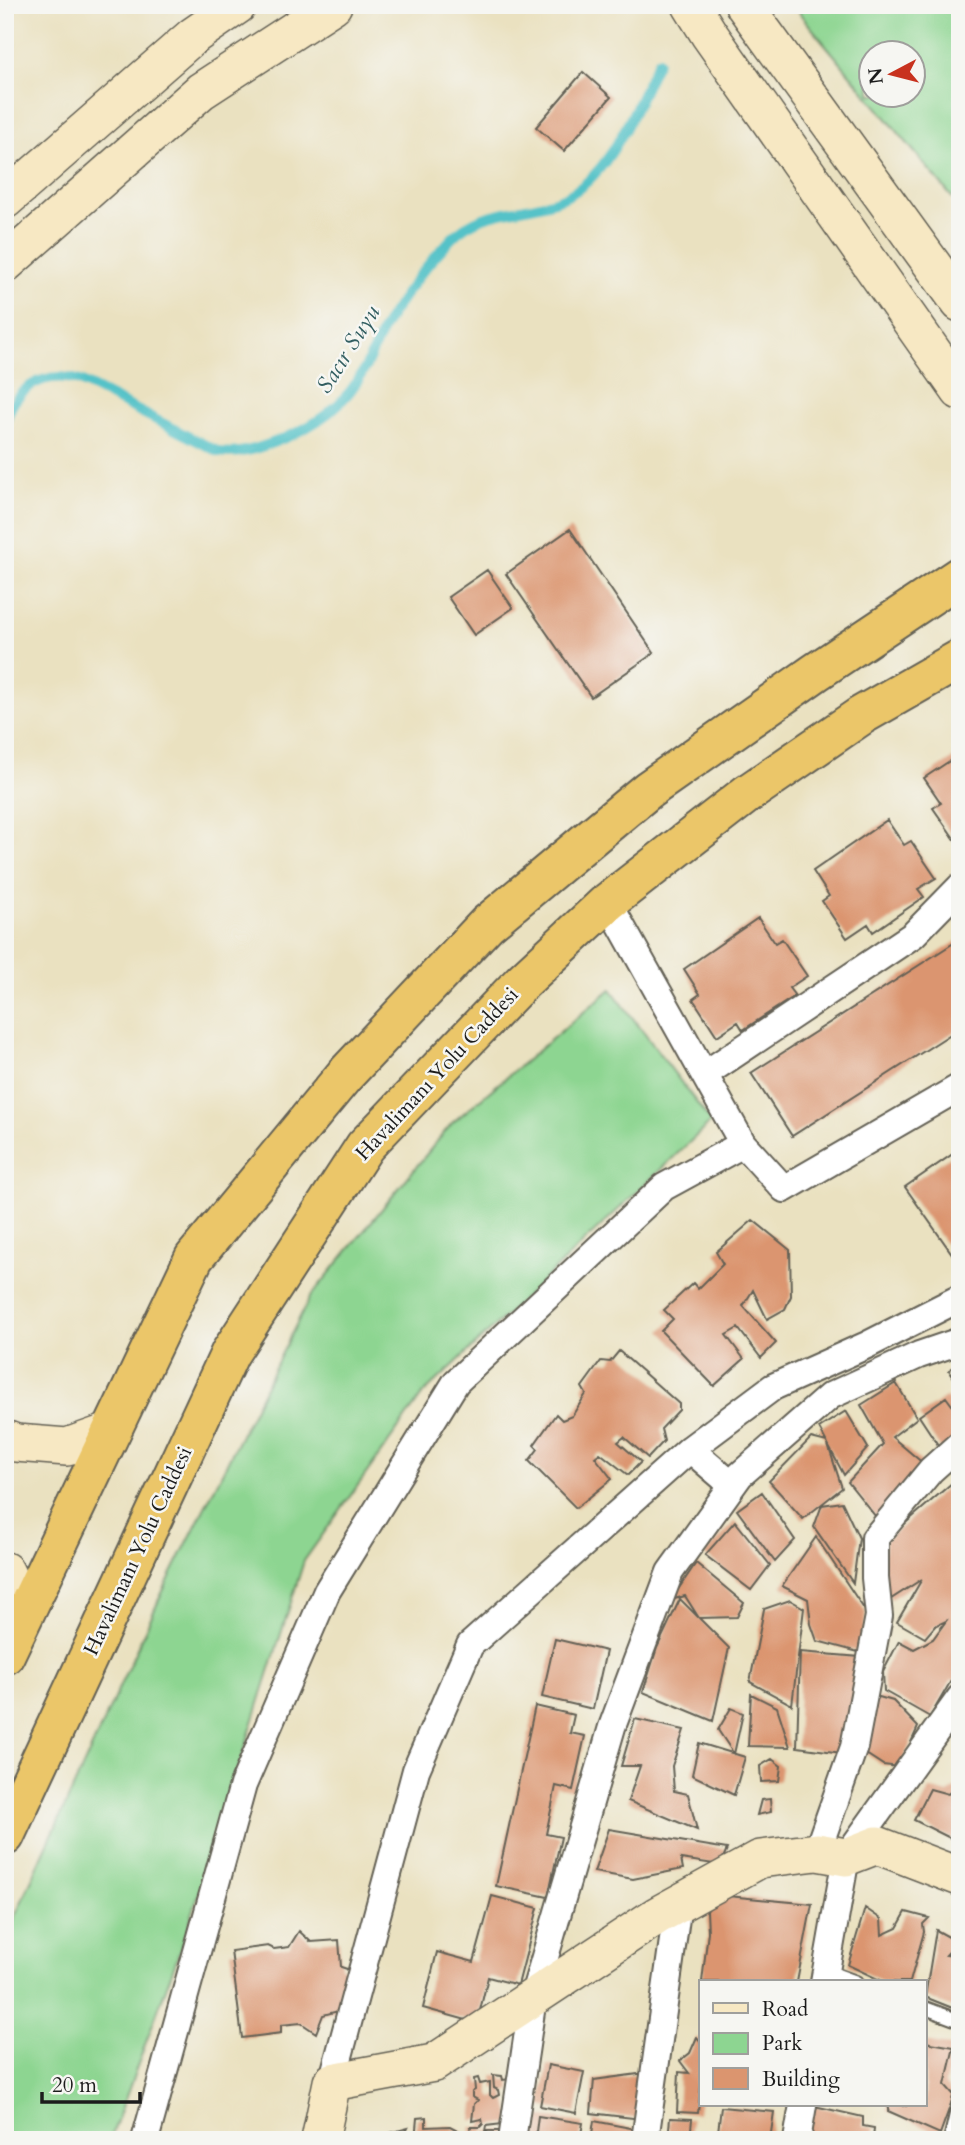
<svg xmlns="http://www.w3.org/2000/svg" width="965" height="2145" font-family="Cardo,serif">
<rect width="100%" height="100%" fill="#f6f6f2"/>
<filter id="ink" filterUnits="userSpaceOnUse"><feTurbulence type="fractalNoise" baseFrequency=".0143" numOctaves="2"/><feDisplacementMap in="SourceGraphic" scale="14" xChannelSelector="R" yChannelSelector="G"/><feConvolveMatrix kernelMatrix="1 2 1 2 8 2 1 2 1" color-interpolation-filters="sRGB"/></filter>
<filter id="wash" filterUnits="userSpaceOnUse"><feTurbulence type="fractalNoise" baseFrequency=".00686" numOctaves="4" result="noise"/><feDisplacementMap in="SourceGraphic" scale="28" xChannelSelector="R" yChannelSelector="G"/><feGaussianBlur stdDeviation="1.57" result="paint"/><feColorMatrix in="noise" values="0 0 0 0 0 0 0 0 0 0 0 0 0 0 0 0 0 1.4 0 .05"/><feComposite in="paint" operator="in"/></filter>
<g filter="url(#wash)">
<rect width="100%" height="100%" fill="#eae1c0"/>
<path fill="#8dd591" stroke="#547856" stroke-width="2" fill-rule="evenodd" d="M798 5H960V207L800 14ZM870 52H912V94H870Z
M611 989 711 1122 423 1394 304 1561 187 1931 110 2140H5V1938L163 1591 310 1297 452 1123Z"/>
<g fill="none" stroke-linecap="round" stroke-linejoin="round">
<path stroke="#54c2c8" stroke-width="10" d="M5 426C12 389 44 369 80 381L219 452C239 455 256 449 275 442 315 427 347 405 366 366 375 348 381 330 392 314 409 287 429 262 451 239 482 206 525 214 563 198 612 176 635 106 658 61"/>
</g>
<g id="blocks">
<path fill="#db956f" d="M583 72 611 97 564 151 536 127Z
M570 529 654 653 591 697 506 574Z
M487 570 513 608 474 635 448 597Z
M960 754V843L958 844 933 808 941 803 924 778Z
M887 820 904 845 911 841 936 878 918 889 924 897 873 932 868 924 847 938 822 901 829 896 813 871Z
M758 918 775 943 782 939 807 976 789 988 795 996 743 1030 738 1022 717 1036 693 999 700 994 684 969Z
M960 939V1028L792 1136 751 1073Z
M960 1149V1265L905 1187Z
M753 1220 790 1250 791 1296 785 1309 767 1319 753 1290 743 1306 776 1343 761 1358 738 1328 726 1335 744 1359 714 1386 661 1331 673 1319 664 1310 693 1283 698 1289 723 1264 716 1252Z
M619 1351 679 1404V1410L661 1429 664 1441 648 1458 624 1437 618 1442 641 1462 628 1475 600 1453 595 1457 612 1479 576 1508 529 1461 538 1449 534 1445 556 1414 562 1420 572 1416 586 1394 582 1387 601 1361 610 1362Z
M960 1363V1388L949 1370Z
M896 1383 917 1418 892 1437 931 1470 876 1517 848 1482 883 1444 861 1405Z
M946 1397 960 1416V1440L942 1451 919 1416Z
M846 1411 868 1448 844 1475 819 1428Z
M811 1438 827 1442 842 1488 803 1519 769 1481Z
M960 1476V1613L955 1622H960V1683L952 1679 930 1717 884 1691 883 1672 899 1641 914 1649 933 1639 946 1621 935 1626 925 1638 897 1622 922 1579 891 1599 880 1580 886 1540Z
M762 1492 795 1540 775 1562 737 1510Z
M842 1502 859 1538 853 1583 814 1527 822 1505Z
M735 1521 770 1565 751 1590 705 1555Z
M816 1537 866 1612 862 1653 817 1641 811 1624 808 1599 782 1586Z
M696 1563 744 1603 737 1617 699 1618 685 1596 671 1600Z
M680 1599 729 1648 713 1721 643 1692 657 1648Z
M790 1600 804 1608 792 1705 750 1682 764 1609Z
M555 1639 606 1651 593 1709 542 1697Z
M800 1652 860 1657 850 1754 797 1747Z
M751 1694 777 1707 790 1747 748 1746Z
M879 1697 893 1701 918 1727 900 1767 883 1765 857 1748 866 1717Z
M535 1706 574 1715 570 1733 585 1736 573 1790 556 1786 546 1834 561 1837 548 1897 496 1886Z
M731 1708 743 1713 734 1754 718 1730Z
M635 1719 684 1730 672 1766 674 1791 688 1794 697 1830 628 1801 640 1766H621Z
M699 1743 745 1757 734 1795 692 1775Z
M772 1759 781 1766 779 1781 761 1782 760 1766Z
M960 1783V1839L955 1837 954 1840 914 1820 930 1789 948 1794Z
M770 1799 771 1812 757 1815 761 1800Z
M609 1829 727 1849 720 1865 681 1859 683 1869 633 1879 594 1872Z
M717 1895 812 1904 797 1982H702L708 1932 707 1911Z
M492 1896 538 1908 518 1985 488 1977 477 2023 423 2008 437 1952 474 1962Z
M865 1908 881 1919 882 1935 897 1928 906 1912 929 1918 923 1924 924 1932 910 1982H884L848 1965Z
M936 1930 958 1942 946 1955 960 1957V2011L925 1997Z
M299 1931 311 1942 339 1940 341 1967 350 1970 342 2010 323 2015 316 2033 301 2023 281 2025V2033L242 2038 231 1951 268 1946 274 1949 289 1947Z
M697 2037 701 2042V2086L698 2113 677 2112 679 2072 689 2073 680 2061 690 2053Z
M925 2042 954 2047 945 2085 954 2095 940 2134 888 2111V2105H925Z
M548 2065 584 2072 576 2113 540 2106Z
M646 2073 641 2119 591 2113 594 2080Z
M493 2075 502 2076 503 2080 510 2079 511 2090 505 2093 512 2123 486 2126 484 2137 473 2140 470 2127H480L483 2124 482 2119 472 2121 474 2104 478 2100 472 2097V2092L475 2090 474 2079 478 2078 480 2084 490 2082V2095L493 2098 499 2095 498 2090 494 2088Z
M810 2105 863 2117V2126L874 2128 873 2140H806Z
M721 2107 774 2112 770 2140H717Z
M538 2116 583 2123 580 2140H535Z
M426 2117V2127L450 2126 465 2134 466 2140H415L417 2118Z
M670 2118 692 2119 690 2140H668Z
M594 2121 641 2130 639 2140H591Z
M408 2128 402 2140H381L382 2135Z
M487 2131H506L505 2140H487Z"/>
</g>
</g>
<g filter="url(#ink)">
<use href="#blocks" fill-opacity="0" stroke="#646155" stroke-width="2"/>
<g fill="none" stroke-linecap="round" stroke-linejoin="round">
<defs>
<path id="lane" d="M826 1971 856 1982
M925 2008 960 2021
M950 2140 960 2097"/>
<path id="street" d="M705 1074 913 935 960 887
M743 1144 784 1189 960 1087
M690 1449 732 1485
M817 1852 854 1747 879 1616 875 1578V1538L931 1470 960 1444
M824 1982 846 1857 960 1698
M332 2082 416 1770 470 1645 690 1449 773 1387 867 1345 960 1298
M145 2140 243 1785 327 1591 456 1382 664 1187 743 1144 608 902
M512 2140 533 1998 612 1727 670 1572 740 1475 830 1396 919 1355 960 1341
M645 2140 678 1904
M797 2140 803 2105"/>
<path id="secondary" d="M691 5 709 34 960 391
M744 5 960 303
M5 200 193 36 238 5
M5 264 201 91 333 5
M5 1439 16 1443 67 1447 112 1431
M5 1571 25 1612
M320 2140 332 2082 434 2063 658 1915 760 1859 817 1852 846 1857 877 1845 960 1877"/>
<path id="highway" d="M5 1655 194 1258 344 1076 487 924 648 790 816 672 960 576
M5 1836 230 1353 365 1146 523 981 608 902 747 794 862 715 960 659"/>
</defs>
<use href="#lane" stroke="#646155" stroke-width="16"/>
<use href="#street" stroke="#646155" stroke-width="30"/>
<use href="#secondary" stroke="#646155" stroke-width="40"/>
<use href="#highway" stroke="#646155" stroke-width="42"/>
<use href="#lane" stroke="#fff" stroke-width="12"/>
<use href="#street" stroke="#fff" stroke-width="26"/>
<use href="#secondary" stroke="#f7e8c3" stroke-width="37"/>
<use href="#highway" stroke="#ebc669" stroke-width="38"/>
</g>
</g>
<g text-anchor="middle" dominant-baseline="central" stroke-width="5" stroke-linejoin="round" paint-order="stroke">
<g font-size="21" fill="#1c1c1c" stroke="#f6f6f2">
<text transform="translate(437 1074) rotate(-47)">Havalimanı Yolu Caddesi</text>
<text transform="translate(138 1551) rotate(-65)">Havalimanı Yolu Caddesi</text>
</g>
<g font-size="23" font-style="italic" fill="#325e61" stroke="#f6f6f2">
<text transform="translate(348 349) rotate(-58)">Sacır Suyu</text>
</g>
</g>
<rect width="965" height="2145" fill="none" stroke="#f6f6f2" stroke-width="28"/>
<rect x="699" y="1980" width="228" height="126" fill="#f6f6f2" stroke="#9f9f9c" stroke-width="2"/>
<rect x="713" y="2003" width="35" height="10" fill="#f7e8c3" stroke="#9f9f9c" stroke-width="2"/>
<text x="762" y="2016" font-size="21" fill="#1c1c1c">Road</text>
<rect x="713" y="2033" width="35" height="21" fill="#8dd591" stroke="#9f9f9c" stroke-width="2"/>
<text x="762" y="2050" font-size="21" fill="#1c1c1c">Park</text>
<rect x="713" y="2068" width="35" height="21" fill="#db956f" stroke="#9f9f9c" stroke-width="2"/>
<text x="762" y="2086" font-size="21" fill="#1c1c1c">Building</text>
<g transform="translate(892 74) rotate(263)"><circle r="33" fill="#f6f6f2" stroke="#9f9f9c" stroke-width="2"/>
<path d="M0-5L12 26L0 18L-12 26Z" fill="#c8321e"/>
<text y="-10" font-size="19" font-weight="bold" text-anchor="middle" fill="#1c1c1c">N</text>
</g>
<path d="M42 2092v10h98v-10" fill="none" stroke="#1c1c1c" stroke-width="3.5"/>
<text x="52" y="2092" font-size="21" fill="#1c1c1c" stroke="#f6f6f2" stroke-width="5" paint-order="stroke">20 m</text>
</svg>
